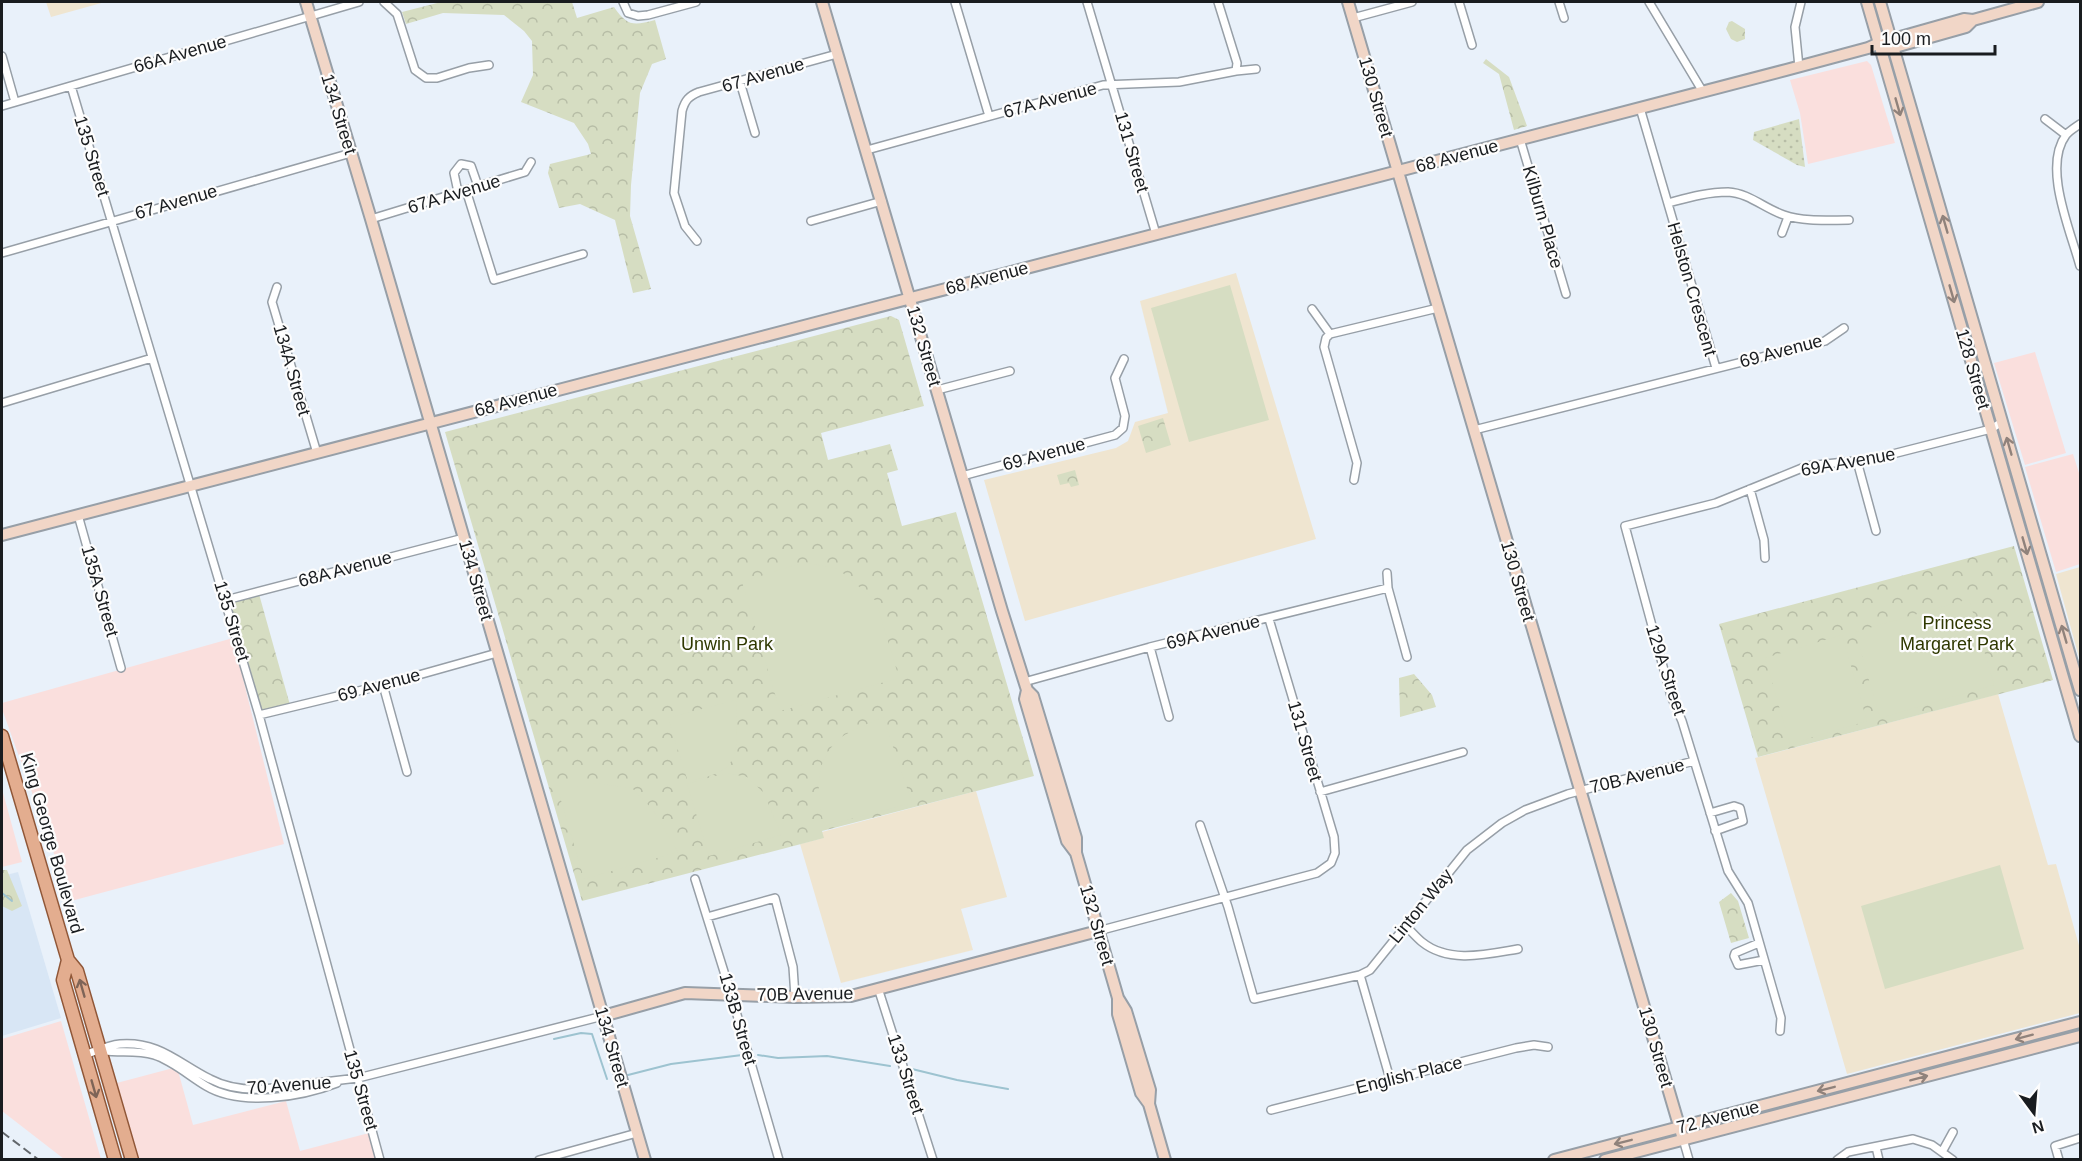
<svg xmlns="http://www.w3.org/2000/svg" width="2082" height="1161" font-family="Arial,sans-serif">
<defs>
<pattern id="grass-dots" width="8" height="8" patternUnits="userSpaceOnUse" patternTransform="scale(1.5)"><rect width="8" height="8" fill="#d6ddc2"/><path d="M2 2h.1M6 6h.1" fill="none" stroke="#b7bda6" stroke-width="1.8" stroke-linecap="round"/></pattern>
<pattern id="forest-crowns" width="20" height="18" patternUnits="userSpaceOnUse" patternTransform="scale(1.5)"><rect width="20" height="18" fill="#d6ddc2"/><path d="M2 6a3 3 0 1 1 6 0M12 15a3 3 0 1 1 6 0" fill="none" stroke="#b7bda6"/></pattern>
</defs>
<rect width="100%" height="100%" fill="#e9f1fa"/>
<path fill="#fadfdd" d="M1867 61 1871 65 1895 143 1808 164 1800 113 1790 80Z
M2035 352 2066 453 2025 465 1994 363Z
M2073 454 2080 476V564L2056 572 2025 467Z
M233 638 284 844 71 901 2 709V703Z
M2 789 22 862 2 867Z
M61 1021 101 1159H64L2 1111V1039Z
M177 1067 193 1125 286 1101 300 1151 369 1133 377 1159H136L113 1084Z"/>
<path fill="#d8e6f5" d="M18 872 61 1018 2 1036V876Z"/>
<path fill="#efe5d0" d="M46 2H105L51 17Z
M1236 273 1316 539 1025 621 984 480 1116 448 1128 441 1135 422 1168 413 1140 301Z
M2080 567V661L2056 574Z
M1998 694 2048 865 2056 864 2080 949V1013L1847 1074 1755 758Z
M976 791 1007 897 961 909 973 950 841 983 800 844 823 838 822 832Z"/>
<path fill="url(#grass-dots)" d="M1799 119 1805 167 1797 165 1753 140 1754 132Z"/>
<path fill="url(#forest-crowns)" d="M441 2H572L577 18 614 7C627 26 633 26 655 20L666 59 652 64 640 93 631 185 630 216 651 289 633 293 615 220 580 204 559 208 548 173 550 164 591 154 588 144 574 123 521 102 533 75 532 41 524 31 504 15 443 13 406 24 402 12Z
M1732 21 1745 29V39L1737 42 1731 39 1726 29 1729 22Z
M1486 59 1509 77 1527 126 1514 130 1499 74 1483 63Z
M891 316 899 320 924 406 821 433 828 460 890 444 898 470 887 473 902 526 956 512 1034 776 822 831 824 838 582 901 445 432Z
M1163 418 1171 445 1146 453 1138 426Z
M1075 470 1079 485 1071 487 1069 483 1060 485 1057 475Z
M2014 546 2053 680 1758 757 1719 624Z
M259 594 290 705 261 712 230 602Z
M1414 674 1432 695 1436 707 1400 717 1399 678Z
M2 870H7L22 906 12 911 2 906Z
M1731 893 1738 901 1749 938 1731 943 1719 902Z"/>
<path fill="#d6ddc2" d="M1230 285 1269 420 1189 442 1151 308Z
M804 562 838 569 876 601 899 678 780 711 742 582Z
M1969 599 1994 685 1880 718 1855 632Z
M1842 635 1867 721 1790 744 1765 658Z
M736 700C736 718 742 758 724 769 715 776 699 778 688 782L668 718Z
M883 717 912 803 824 826C818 795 812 766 837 741 844 733 872 722 883 717Z
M726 773 747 777 764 793 781 835 709 856 687 784Z
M593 783 632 788 653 810 678 852 584 879 558 790Z
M2000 865 2024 949 1885 989 1861 906Z"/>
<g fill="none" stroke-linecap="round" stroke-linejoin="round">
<path stroke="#9dc3d0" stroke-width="2" d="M2 893 12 901
M554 1039 581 1033 592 1034 607 1079
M758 1055 778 1058 827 1056 890 1066
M912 1069 957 1080 1008 1089
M628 1075 671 1064 742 1055"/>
<defs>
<path id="street" d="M384 2 397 14 415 70 426 78H437L469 68 489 65
M623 2 628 13 638 16 648 15 696 2
M955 2 989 116
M1087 2 1156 234
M1459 2 1472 45
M1559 2 1564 18
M1649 2 1703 92
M1353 18 1412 2
M2 56 15 102
M1799 67 1795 27 1801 2
M1236 71 1256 69
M740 82 755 133
M71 86 259 715 380 1160
M2 106 359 2
M1640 108 1716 368
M2045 119 2066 135
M2080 124C2076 127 2069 131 2066 135 2042 167 2071 232 2080 266
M1520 139 1566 294
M867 150 1103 85 1179 82 1236 71 1237 63 1218 2
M466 190 494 280 583 254
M458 192 454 173 461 164 471 166 478 186
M1668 203C1687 198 1707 192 1728 192 1749 193 1765 209 1784 215 1805 222 1827 220 1849 220
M371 219 525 172 531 162
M811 221 882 201
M1782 233 1788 217
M697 241 685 226 674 193 682 111C685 100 689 96 699 92L837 54
M2 253 351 153
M277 287 272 302 317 453
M1312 309 1330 334 1326 338 1324 347 1357 463 1354 480
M1330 334 1438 308
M937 390 1010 371
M2 403 152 358
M1474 430 1825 341 1844 328
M1857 461 1876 531
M962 476 1115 435 1123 428 1125 416 1115 378 1124 359
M1750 489 1764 540 1765 558
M78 515 121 668
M1388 588 1407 657
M226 600 464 538
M1150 647 1169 717
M1024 682 1150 647 1388 588 1387 573
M383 685 407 772
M259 715 383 685 497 653
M1320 792 1463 752
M1710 813 1734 806 1740 808 1743 821 1715 831
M1200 825 1228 907 1254 999 1360 975 1370 970 1467 850 1502 823 1525 810 1568 794 1694 761
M695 879 731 994 779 1160
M707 917 775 898 793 967 795 997
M1405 925C1411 931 1416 937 1422 942 1449 964 1488 954 1518 949
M1098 931 1317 873 1331 863 1335 853 1334 837 1269 619
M1759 943 1735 953 1734 956 1738 965 1764 960
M1360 975 1390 1079
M878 988 933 1160
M1780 1031 1781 1018 1748 903 1728 871 1682 721 1671 696 1625 526 1716 503 1807 466 1873 459 1991 429 2002 422
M104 1051C121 1053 138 1050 154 1055 173 1061 189 1076 206 1086 241 1107 301 1097 337 1083
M85 1055C96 1051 108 1045 120 1044 159 1041 178 1063 210 1079 227 1088 245 1090 264 1089L358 1078 603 1016
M1271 1110 1516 1048 1534 1045 1548 1047
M1683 1139 1689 1160
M1876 1147 1879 1160
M1942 1152 1953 1132
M539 1160 637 1133
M1837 1160 1848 1152 1913 1139 1932 1145 1953 1160
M2059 1160 2055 1146 2080 1138"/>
<path id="secondary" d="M306 2 371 219 645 1160
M822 2 1002 611 1027 690 1025 699 1067 841 1076 853
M1348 2 1683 1139
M1867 2 2080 736
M1880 2 2080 690
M1888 49 1966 27 1973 20
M2 535 1786 70 1868 48 1879 43 1964 19 1973 20 2038 2
M1027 690 1033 696 1076 838V853L1118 998V1014L1141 1093 1149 1104
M1118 998 1126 1011 1150 1090 1149 1104 1165 1160
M603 1016 685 993 795 997 851 996 1098 931
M1554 1160 2080 1022
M1605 1160 2080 1036"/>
<path id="primary" d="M2 736 68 960 77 971 132 1160
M68 960 63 980 115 1160"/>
</defs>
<use href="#street" stroke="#979fa7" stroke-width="10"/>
<use href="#secondary" stroke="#979fa7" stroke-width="14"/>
<use href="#primary" stroke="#905738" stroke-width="15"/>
<use href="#street" stroke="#fff" stroke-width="7"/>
<use href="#secondary" stroke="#f1d6c7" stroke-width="10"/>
<use href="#primary" stroke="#e3ad8f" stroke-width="12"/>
<path stroke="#62676c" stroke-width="2" stroke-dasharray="9 4.5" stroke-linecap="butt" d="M2 1132 39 1160"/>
</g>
<defs><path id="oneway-shaft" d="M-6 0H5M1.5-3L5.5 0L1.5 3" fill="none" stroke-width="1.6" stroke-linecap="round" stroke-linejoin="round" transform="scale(1.5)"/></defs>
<g stroke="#90827b">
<use href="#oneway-shaft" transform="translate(1898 107) rotate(74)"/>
<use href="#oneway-shaft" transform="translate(1945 224) rotate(-106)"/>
<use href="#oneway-shaft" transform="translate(1952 294) rotate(74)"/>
<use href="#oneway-shaft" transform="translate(2009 446) rotate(-106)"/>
<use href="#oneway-shaft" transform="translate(2025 546) rotate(74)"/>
<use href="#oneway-shaft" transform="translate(2064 634) rotate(-106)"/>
<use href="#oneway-shaft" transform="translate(2024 1037) rotate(165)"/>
<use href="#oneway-shaft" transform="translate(1919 1078) rotate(-15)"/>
<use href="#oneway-shaft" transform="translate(1826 1089) rotate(166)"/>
<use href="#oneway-shaft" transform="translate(1623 1142) rotate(166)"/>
</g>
<g stroke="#7e6457">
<use href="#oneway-shaft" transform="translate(82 988) rotate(-106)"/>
<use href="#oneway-shaft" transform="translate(94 1089) rotate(74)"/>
</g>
<g text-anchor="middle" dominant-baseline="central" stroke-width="4.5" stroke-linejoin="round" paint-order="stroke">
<g font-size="18" fill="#191c1f" stroke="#fdfdfd">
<text transform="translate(180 54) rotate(-16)">66A Avenue</text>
<text transform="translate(763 75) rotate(-16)">67 Avenue</text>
<text transform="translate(1376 97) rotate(74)">130 Street</text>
<text transform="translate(1050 100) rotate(-15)">67A Avenue</text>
<text transform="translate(339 114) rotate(73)">134 Street</text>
<text transform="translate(1132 152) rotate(74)">131 Street</text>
<text transform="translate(92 156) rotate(73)">135 Street</text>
<text transform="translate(1457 156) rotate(-15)">68 Avenue</text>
<text transform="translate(454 194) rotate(-17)">67A Avenue</text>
<text transform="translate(176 202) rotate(-16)">67 Avenue</text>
<text transform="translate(1543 217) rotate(74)">Kilburn Place</text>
<text transform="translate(987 278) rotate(-15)">68 Avenue</text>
<text transform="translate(1692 289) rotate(74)">Helston Crescent</text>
<text transform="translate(924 346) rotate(74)">132 Street</text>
<text transform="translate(1781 351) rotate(-15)">69 Avenue</text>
<text transform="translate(1973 369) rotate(74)">128 Street</text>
<text transform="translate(292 370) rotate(74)">134A Street</text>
<text transform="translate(516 400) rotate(-15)">68 Avenue</text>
<text transform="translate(1044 454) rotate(-15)">69 Avenue</text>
<text transform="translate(1848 462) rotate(-10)">69A Avenue</text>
<text transform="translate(345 569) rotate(-15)">68A Avenue</text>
<text transform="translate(476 580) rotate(74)">134 Street</text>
<text transform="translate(1518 581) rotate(74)">130 Street</text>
<text transform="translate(100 591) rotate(74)">135A Street</text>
<text transform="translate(232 621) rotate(73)">135 Street</text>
<text transform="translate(1213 632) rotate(-14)">69A Avenue</text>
<text transform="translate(1666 670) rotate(72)">129A Street</text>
<text transform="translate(379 685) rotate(-15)">69 Avenue</text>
<text transform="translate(1305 741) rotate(74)">131 Street</text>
<text transform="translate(1637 776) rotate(-14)">70B Avenue</text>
<text transform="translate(52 843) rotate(74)">King George Boulevard</text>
<text transform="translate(1421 906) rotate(-51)">Linton Way</text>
<text transform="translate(1097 925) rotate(74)">132 Street</text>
<text transform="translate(805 994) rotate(-1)">70B Avenue</text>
<text transform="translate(738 1019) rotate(74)">133B Street</text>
<text transform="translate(612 1047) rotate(74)">134 Street</text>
<text transform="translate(1656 1047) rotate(74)">130 Street</text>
<text transform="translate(906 1074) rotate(72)">133 Street</text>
<text transform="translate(1409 1075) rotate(-14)">English Place</text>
<text transform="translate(289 1085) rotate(-4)">70 Avenue</text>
<text transform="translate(361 1090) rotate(74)">135 Street</text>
<text transform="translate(1718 1117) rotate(-15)">72 Avenue</text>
</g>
<g font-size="18" fill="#2f3800" stroke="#fdfdfd">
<text x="1957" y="623">Princess<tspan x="1957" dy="21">Margaret Park</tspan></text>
<text x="727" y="644">Unwin Park</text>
</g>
</g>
<rect width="2082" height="1161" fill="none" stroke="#191c1f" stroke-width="6"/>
<g transform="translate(2034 1113) rotate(164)" stroke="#fdfdfd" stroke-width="4.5" paint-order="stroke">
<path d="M0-4.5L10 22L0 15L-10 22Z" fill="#191c1f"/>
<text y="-9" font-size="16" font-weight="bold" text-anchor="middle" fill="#191c1f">N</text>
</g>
<path d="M1872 45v9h123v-9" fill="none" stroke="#191c1f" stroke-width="3"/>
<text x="1881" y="45" font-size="18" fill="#191c1f" stroke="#fdfdfd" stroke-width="4.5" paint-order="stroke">100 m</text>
</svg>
